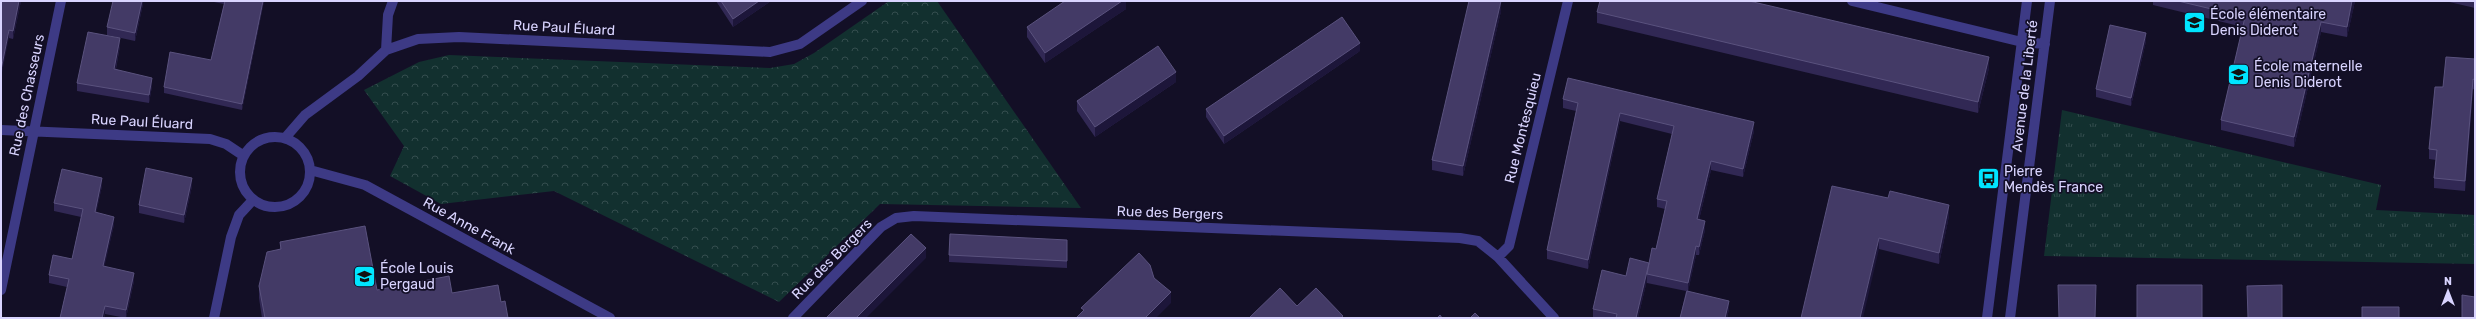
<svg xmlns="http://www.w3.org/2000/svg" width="2476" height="319" font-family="Rubik,sans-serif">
<defs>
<pattern id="grass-tufts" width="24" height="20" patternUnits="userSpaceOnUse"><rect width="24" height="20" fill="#12302f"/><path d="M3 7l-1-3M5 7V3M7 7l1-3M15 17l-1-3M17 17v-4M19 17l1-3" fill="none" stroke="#344d4e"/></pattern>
<pattern id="park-crowns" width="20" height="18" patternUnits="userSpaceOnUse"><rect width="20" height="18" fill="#12302f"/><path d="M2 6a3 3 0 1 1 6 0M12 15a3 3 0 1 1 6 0" fill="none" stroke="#344d4e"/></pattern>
</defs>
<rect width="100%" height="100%" fill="#130f26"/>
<path fill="url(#grass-tufts)" d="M2062 110 2381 185 2376 210 2475 215V264L2044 256Z"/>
<path fill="url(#park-crowns)" d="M889 1H937L1081 208 880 204 779 302 554 191 441 204 390 176 404 146 364 90 419 62 449 55 770 68 794 64 814 53Z"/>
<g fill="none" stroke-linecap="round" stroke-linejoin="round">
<path stroke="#3d3a85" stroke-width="10" d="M1852 1 2022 42 2045 44
M386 50 388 15 393 1
M1 130 210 139 226 144 244 156
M240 172a35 35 0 1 1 70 0a35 35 0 1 1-70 0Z
M285 138 305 115 358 76 386 50 418 39 459 37 770 52 800 44 862 1
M310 170 365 185 610 318
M1498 257 1509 246 1568 1
M1 290 61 1
M214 318 231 237 239 215 253 200
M793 318 881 227 896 218 914 216 1460 238 1478 241 1498 257 1554 318
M1987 318 2027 1
M2010 318 2050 1"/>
</g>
<path fill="#312854" d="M1 1H21L13 39 9 38Z
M143 1V4L135 41 107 35V27Z
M209 1H264L242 110 164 93V87L211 60 224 4Z
M716 1H771L733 27Z
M1126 1V9L1045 63 1027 37V27Z
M2153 1H2355L2347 37 2321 32 2294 147 2221 130V120L2243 27 2153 5Z
M2445 1H2475V8Z
M1501 11 1463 176 1432 170V160Z
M1597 12 1989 68 1978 113 1597 23Z
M2146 41 2131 106 2096 97V89Z
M120 46 116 69 152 86 149 103 77 91V83Z
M1360 51 1224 144 1206 117V109Z
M2475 59V90L2473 89 2465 191 2434 188V178L2436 160 2429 159V149L2443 87Z
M1176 82 1095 137 1077 111V101Z
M1563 99 1754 131 1743 177 1711 170 1699 220 1705 230 1699 255H1696L1688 291 1729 309 1727 318H1680L1686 291 1647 283V280L1638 318H1599L1593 317V309L1626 276 1649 263 1656 249 1665 209 1657 207V199L1672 134 1620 121 1588 269 1547 259V250L1576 111 1563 108Z
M102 186 96 212 114 225 104 266 134 281 126 318 105 314 104 318H60L67 287 49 283V275L72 259 81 217 54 211V203Z
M192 186 184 223 139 213V205Z
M1832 186 1949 216 1939 264 1879 249Z
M280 242 377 290 452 293 501 302 508 318H262L259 298V286L280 249Z
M1067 246V268L949 262V255Z"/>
<path fill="#1d163a" d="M19 1H21L13 39V31Z
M142 1H143V4L135 41V33Z
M263 1H264L242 110V104Z
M759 1H771L733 27V19Z
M1122 1H1126V9L1045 63V53Z
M1501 1V11L1463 176V166Z
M2352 1H2355L2347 37V27Z
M2321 22V32L2294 147V137Z
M9 30V38L1 78V70Z
M2146 33V41L2131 106V98Z
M120 38V46L114 77V69Z
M1360 43V51L1224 144V136Z
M1989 57V68L1978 113V102Z
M1176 72V82L1095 137V127Z
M152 78V86L149 103V95Z
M2473 79V89L2465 191V181Z
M1620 113V121L1588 269V260Z
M1754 122V131L1743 177V169Z
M1711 161V170L1697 228V219Z
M102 178V186L95 220V212Z
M192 178V186L184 223V215Z
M1949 205V216L1939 264V253Z
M114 217V225L103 274V266Z
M1705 221V230L1699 255V247Z
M1879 238V249L1863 318H1860Z
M1696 246V255L1688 292V283Z
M926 248V258L866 318H856Z
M1649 263 1647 274V280L1638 318H1636Z
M134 273V281L126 318V310Z
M1171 292V303L1156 318H1145Z
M1729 301V309L1727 318H1725Z
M105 306V314L104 318H102Z"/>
<path fill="#433a66" stroke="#5a527e" d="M1 1H19L13 31 9 30 1 70Z
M113 1H142L135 33 107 27Z
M225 1H263L242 104 164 87 170 52 211 60Z
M721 1H759L733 19Z
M1065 1H1122L1045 53 1027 27Z
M1469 1H1501L1463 166 1432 160Z
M1600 1H1749L1989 57 1978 102 1597 12Z
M2178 1H2352L2347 27 2321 22 2294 137 2221 120 2245 17Z
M1342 17 1360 43 1224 136 1206 109Z
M2110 25 2146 33 2131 98 2096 89Z
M88 32 120 38 114 69 152 78 149 95 77 83Z
M1158 46 1176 72 1095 127 1077 101Z
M2446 57 2475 59V80L2473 79 2465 181 2434 178 2437 150 2429 149 2435 87H2443Z
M1568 78 1754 122 1743 169 1711 161 1697 219 1705 221 1699 247 1696 246 1688 283 1647 274 1652 248 1656 249 1667 201 1657 199 1674 126 1620 113 1588 260 1547 250 1578 103 1563 99Z
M146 168 192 178 184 215 139 205Z
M62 169 102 178 95 212 114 217 103 266 134 273 126 310 105 306 102 318H60L69 279 49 275 53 255 72 259 83 209 54 203Z
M1832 186 1888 198 1890 191 1949 205 1939 253 1879 238 1860 318H1801Z
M365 226 377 290 449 276 452 293 498 285 501 302 505 301 508 318H265L259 286 267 252 281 249 280 242Z
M911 234 926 248 856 318H826Z
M950 234 1067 240V261L949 255Z
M1139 253 1150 265 1154 278 1171 292 1145 318H1076L1084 310 1081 308Z
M1630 258 1649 263 1636 318H1616L1617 314 1593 309 1602 270 1626 276Z
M2058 285H2096L2095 318H2059Z
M2137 285H2202V318H2137Z
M2282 285V318H2248L2247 286Z
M1280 288 1297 306 1316 288 1343 316 1341 318H1249Z
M1687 291 1729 301 1725 318H1680Z
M2462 295 2475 297V318H2462Z
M2362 307H2399V318H2362Z
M1475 313 1480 318H1470Z
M1440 315 1442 318H1437Z"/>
<defs>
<symbol id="school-square" viewBox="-11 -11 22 22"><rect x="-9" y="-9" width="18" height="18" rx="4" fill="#00e5ff" stroke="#130f26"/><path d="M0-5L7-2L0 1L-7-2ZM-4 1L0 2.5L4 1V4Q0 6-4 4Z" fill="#111"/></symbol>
<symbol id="bus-square" viewBox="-11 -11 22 22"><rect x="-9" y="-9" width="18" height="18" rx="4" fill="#00e5ff" stroke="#130f26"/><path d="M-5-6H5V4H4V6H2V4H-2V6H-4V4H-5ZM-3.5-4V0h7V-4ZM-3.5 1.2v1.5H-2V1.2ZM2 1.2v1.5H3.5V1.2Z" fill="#111"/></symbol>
</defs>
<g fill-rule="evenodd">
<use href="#school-square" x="2182" y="10" width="25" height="25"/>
<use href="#school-square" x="2226" y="62" width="25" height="25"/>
<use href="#bus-square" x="1976" y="166" width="25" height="25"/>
<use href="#school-square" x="352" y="264" width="25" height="25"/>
</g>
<g text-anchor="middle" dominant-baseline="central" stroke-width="3.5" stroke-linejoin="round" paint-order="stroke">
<g font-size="14" fill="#d9d4ff" stroke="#130f26" text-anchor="start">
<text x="2210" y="14">École élémentaire<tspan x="2210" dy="16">Denis Diderot</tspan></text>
<text x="2254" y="66">École maternelle<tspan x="2254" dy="16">Denis Diderot</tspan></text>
<text x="2004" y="171">Pierre<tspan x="2004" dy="16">Mendès France</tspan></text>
<text x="380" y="268">École Louis<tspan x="380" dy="16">Pergaud</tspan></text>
</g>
<g font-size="14" fill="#d9d4ff" stroke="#130f26">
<text transform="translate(564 28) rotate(3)">Rue Paul Éluard</text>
<text transform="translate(2025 86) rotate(-83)">Avenue de la Liberté</text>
<text transform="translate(27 95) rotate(-78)">Rue des Chasseurs</text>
<text transform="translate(142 122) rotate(3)">Rue Paul Éluard</text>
<text transform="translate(1523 128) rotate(-76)">Rue Montesquieu</text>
<text transform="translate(1170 213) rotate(2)">Rue des Bergers</text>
<text transform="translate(469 226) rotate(29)">Rue Anne Frank</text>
<text transform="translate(832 259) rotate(-45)">Rue des Bergers</text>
</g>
</g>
<rect width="2476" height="319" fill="none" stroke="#d9d4ff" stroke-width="4"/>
<g transform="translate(2448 291)" stroke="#130f26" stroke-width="3" paint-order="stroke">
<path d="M0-3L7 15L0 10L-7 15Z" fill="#d9d4ff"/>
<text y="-6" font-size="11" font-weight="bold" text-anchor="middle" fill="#d9d4ff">N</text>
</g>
</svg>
